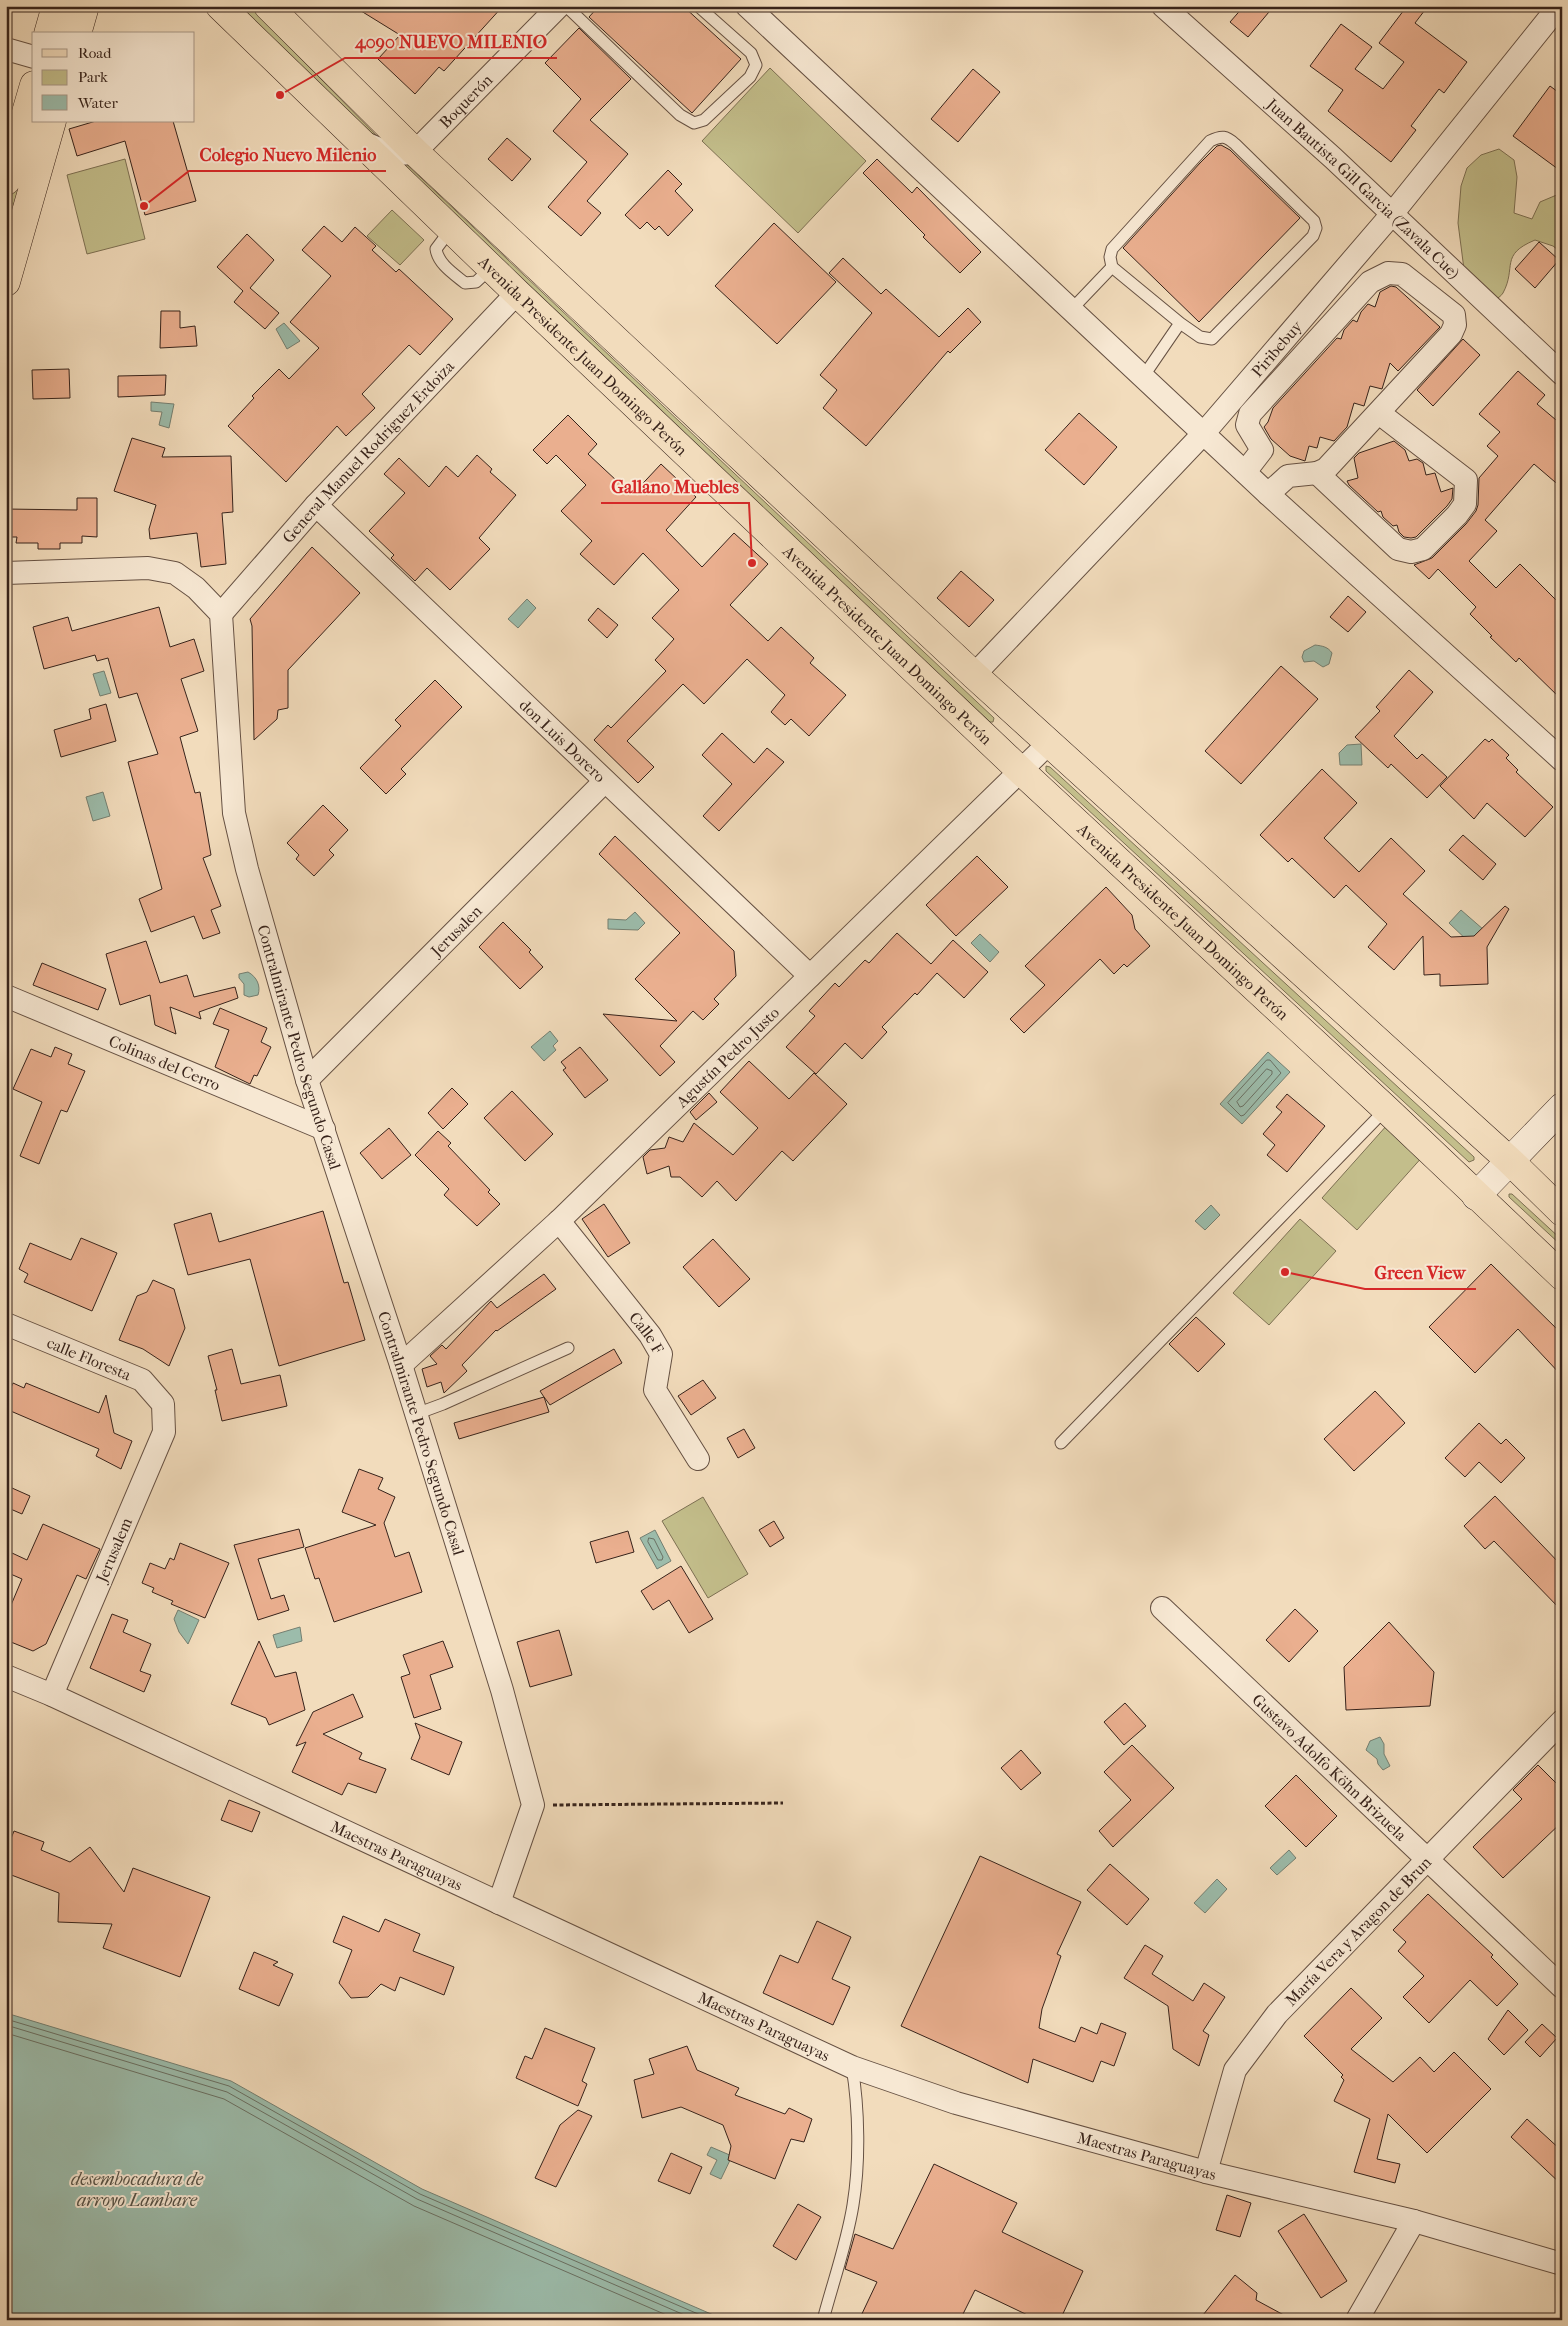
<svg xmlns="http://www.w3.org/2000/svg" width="1568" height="2326" font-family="'IM FELL French Canon',serif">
<rect width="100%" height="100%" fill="#f2dcbc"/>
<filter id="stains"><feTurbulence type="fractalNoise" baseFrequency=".004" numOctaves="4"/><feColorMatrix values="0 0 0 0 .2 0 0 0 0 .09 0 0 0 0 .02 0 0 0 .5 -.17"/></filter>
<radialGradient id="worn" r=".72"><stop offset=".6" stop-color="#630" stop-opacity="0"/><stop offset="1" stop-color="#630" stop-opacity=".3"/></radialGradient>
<path fill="#c3be8b" stroke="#7d7053" d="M235 6H249L386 145 994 718 993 722H990L378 150Z
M770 68 866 161 798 233 702 141Z
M34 119 39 121 6 236V215Z
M1499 149 1514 160 1517 177 1514 213 1532 219 1540 202 1559 194 1562 196V253L1553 246 1535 240C1499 255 1517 267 1503 293 1500 298 1492 301 1487 305L1465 277 1458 223 1461 186 1467 168 1481 155Z
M125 159 145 239 87 254 67 175Z
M392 210 424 240 400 265 367 236Z
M1046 766 1050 767 1474 1157V1160L1469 1162 1046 771Z
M1388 1124 1424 1155 1357 1230 1322 1198Z
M1509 1194H1512L1562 1240V1246L1509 1197Z
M1300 1219 1336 1251 1269 1325 1233 1293Z
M703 1497 748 1574 708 1598 662 1521Z"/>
<path fill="#9cbcab" stroke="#747f71" d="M284 323 300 341 287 349 276 329Z
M151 402 174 404 169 428 159 425 162 412 151 411Z
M527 599 536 608 518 628 508 619Z
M1315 645C1323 646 1328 647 1332 653L1329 664 1323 667 1314 661 1304 662 1302 657 1304 651Z
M104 671 111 693 100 696 93 674Z
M1361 744 1362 765H1340L1339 753 1347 745Z
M103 792 110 816 93 821 86 797Z
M1461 910 1484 930 1471 944 1449 923Z
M635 912 645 923 638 930 608 929V919L626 920Z
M980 934 999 952 990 962 971 943Z
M248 972C257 977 261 986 258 995L249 997 244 995V984L239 978V974Z
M550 1031 558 1041 553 1046 556 1050 544 1061 531 1047Z
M1268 1052 1290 1072 1242 1124 1220 1104Z
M1211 1205 1220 1215 1205 1230 1195 1221Z
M655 1530 671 1561 657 1569 640 1538Z
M178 1610 199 1620 188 1644 179 1632 174 1619Z
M300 1627 302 1641 277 1648 273 1635Z
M1380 1737 1384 1744V1754L1390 1766 1383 1770 1378 1764 1377 1759 1366 1750 1370 1741Z
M1289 1850 1296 1858 1277 1875 1270 1868Z
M1217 1879 1227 1889 1205 1913 1194 1903Z
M6 2013 231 2081 422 2189 725 2320H6Z
M711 2147 732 2156 721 2179 710 2174 717 2160 707 2155Z"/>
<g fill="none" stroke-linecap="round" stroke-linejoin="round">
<path stroke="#6a7063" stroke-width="1" d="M1267 1060H1270L1281 1073 1244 1115 1241 1116 1228 1103Z
M1267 1069 1272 1071V1074L1243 1106 1240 1107 1237 1102Z
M649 1538 654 1539 663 1557 662 1560H658L648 1542Z
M6 2019 229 2086 420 2194 712 2320
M6 2025 227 2092 417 2199 696 2320
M6 2033 224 2099 414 2206 678 2320"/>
</g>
<path fill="#eaaf8f" stroke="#37231b" d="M353 6H503L444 71 439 67 415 94 378 59 400 35Z
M599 6H683L741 59 692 113 589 17Z
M1244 6H1274L1248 37 1230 22Z
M1407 6H1428L1415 23 1467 62 1444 93 1439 89 1411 126 1416 130 1391 162 1328 111 1343 90 1310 66 1341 24 1372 47 1355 69 1383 89 1404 62 1379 43Z
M579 28 631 79 590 120 628 154 587 201 601 213 581 236 548 207 587 162 553 131 581 99 545 63Z
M973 69 1000 92 958 142 931 119Z
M1550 86 1562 95V172L1513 136Z
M96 121H173L196 201 145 215 125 141 77 156 69 129Z
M507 138 531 159 512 181 488 159Z
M1221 145 1230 150 1300 218 1199 322 1123 248 1200 163 1217 146Z
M877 159 912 193 917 187 981 252 960 273 923 237 925 235 863 173Z
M668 170 682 184 675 191 693 210 668 236 659 226 655 230 647 222 640 229 625 215Z
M774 223 836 282 777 344 715 286Z
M324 226 342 242 355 227 376 246 372 250 396 272 399 269 453 319 420 355 409 345 362 394 375 408 346 436 337 426 286 482 228 426 254 398 252 396 279 369 289 379 319 348 290 322 331 276 302 250Z
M247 234 274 260 250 288 279 313 265 329 234 302 243 291 217 267Z
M1539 242 1559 260 1535 288 1515 269Z
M843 258 881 294 886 289 939 337 968 308 981 322 950 353 948 351 866 446 823 408 837 390 820 375 872 313 829 273Z
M1391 286 1396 287 1440 327 1398 371 1390 363 1382 389 1370 386 1364 406 1354 403 1347 427 1334 441 1320 437 1317 448 1309 446 1305 461 1290 456 1271 439 1264 427 1268 422 1273 408 1337 338 1341 339 1344 330 1353 320 1357 322 1361 312 1368 304 1375 307 1380 292Z
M161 311H180V328L195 326 197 346 160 348Z
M1463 339 1480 355 1433 406 1417 390Z
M69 369 70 398 33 399 32 370Z
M1518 371 1545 395 1537 404 1562 425V488L1534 464 1485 520 1497 531 1469 561 1496 588 1520 564 1562 606V700L1519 658 1516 662 1490 637 1492 636 1470 614 1476 607 1438 569 1429 579 1414 565 1432 558 1466 524 1476 511 1478 505 1479 478 1498 456 1487 446 1500 432 1479 414Z
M166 375 165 395 118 397V376Z
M1079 413 1117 447 1084 485 1045 450Z
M568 415 597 444 588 454 632 495 661 464 696 497 666 530 702 567 734 533 768 564 730 605 768 641 781 627 814 658 810 663 846 695 809 736 791 719 785 725 771 712 785 695 747 659 704 704 683 684 627 741 654 767 638 783 594 740 608 725 611 728 666 671 655 660 674 639 652 618 679 590 643 553 614 585 580 554 592 541 561 511 586 485 556 455 547 464 533 450Z
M132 438 165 448 162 457 231 456 233 512 222 513 226 564 201 567 197 533 150 539 149 529 156 505 114 491Z
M1394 441 1405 450 1409 461 1417 459 1423 463 1426 475 1435 473 1441 492 1453 488 1452 499 1447 506 1416 537 1411 538 1404 537 1399 532 1397 525 1393 526 1383 517 1381 511 1378 512 1349 485 1347 481 1358 478 1354 458 1359 453Z
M477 455 492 469 490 472 516 495 479 538 490 549 450 590 427 568 415 581 391 558 394 555 369 531 405 493 384 474 399 458 429 487 446 466 458 477Z
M77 498H97V537L82 536V543H60V549H38V543H16L17 537H6V509L77 510Z
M312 547 360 593 288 670V708L278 710 277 719 254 740 252 626 250 619Z
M961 571 994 600 969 627 937 598Z
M1348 596 1366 612 1348 632 1330 617Z
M159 607 170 647 194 639 204 671 181 679 198 731 180 737 195 793 200 792 211 855 203 858 221 906 211 910 220 933 203 939 194 916 151 932 139 899 162 889 128 762 158 754 137 693 119 698 108 658 97 661 95 655 44 669 33 627 68 617 72 631Z
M598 608 618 625 607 638 588 620Z
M1281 666 1318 699 1241 784 1205 751Z
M1409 670 1433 692 1394 736 1417 759 1422 754 1447 777 1427 798 1391 764 1388 768 1355 737 1380 711 1376 707Z
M435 680 462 707 401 769 406 774 386 794 360 768 401 726 395 720Z
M106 704 116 741 61 757 54 730 91 719 89 709Z
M722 733 754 763 767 748 784 762 719 831 703 816 732 784 702 755Z
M1485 739 1489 742 1492 739 1509 755 1506 758 1518 770 1516 772 1553 807 1525 837 1487 803 1474 819 1440 786Z
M1322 769 1357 803 1324 838 1359 872 1391 838 1425 871 1403 894 1451 937 1474 936 1505 906 1509 909 1487 947 1488 984 1440 986V974L1424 975 1423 936 1394 970 1368 947 1387 924 1346 885 1334 898 1292 858 1288 862 1260 835Z
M323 805 348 830 329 850 334 855 314 876 296 859 299 855 287 843Z
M1463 835 1496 864 1483 880 1449 850Z
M615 836 734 951 736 976 714 999 719 1004 703 1020 693 1011 660 1046 675 1062 660 1076 603 1014 677 1021 635 979 680 933 599 854Z
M977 856 1008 887 956 936 926 905Z
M1106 887 1132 915 1135 929 1150 946 1127 967 1124 964 1114 974 1100 959 1024 1033 1010 1019 1045 985 1025 966Z
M503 922 531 950 529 952 543 967 520 989 479 947Z
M897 933 931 964 953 940 988 972 964 998 937 973 917 995 915 993 882 1027 887 1032 862 1059 845 1043 816 1074 786 1047 815 1016 809 1011 835 983 839 987 865 960 869 963Z
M146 941 160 983 187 975 194 997 235 987 238 998 199 1012 201 1019 170 1007 176 1034 155 1025 150 995 120 1005 106 954Z
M42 963 106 989 98 1010 33 985Z
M220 1008 267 1028 261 1042 271 1047 257 1076 254 1075 250 1084 215 1067 229 1030 213 1024Z
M55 1047 72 1054 68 1064 85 1071 67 1112 61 1110 39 1164 20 1156 42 1102 13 1089 31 1049 51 1057Z
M580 1047 608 1080 585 1098 563 1070 566 1068 561 1062Z
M749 1061 789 1099 814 1073 847 1104 793 1161 782 1151 736 1201 717 1181 702 1197 680 1177H671L669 1166 647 1174 643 1157 650 1150 665 1148 669 1137 683 1142 694 1123 733 1155 758 1128 720 1092Z
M452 1088 468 1104 443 1129 428 1113Z
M512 1091 553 1134 525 1161 484 1118Z
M709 1093 717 1102 696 1120 690 1112Z
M1287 1094 1325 1126 1287 1172 1267 1155 1275 1145 1263 1134 1282 1112 1276 1107Z
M389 1128 411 1155 382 1179 360 1153Z
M438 1131 451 1143 448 1146 490 1190 488 1192 500 1204 477 1226 444 1195 449 1189 415 1155Z
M604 1204 630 1243 608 1257 582 1219Z
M323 1211 344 1283 348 1282 365 1340 279 1366 250 1259 188 1275 174 1224 211 1213 219 1242Z
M81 1238 117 1253 92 1311 24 1282 28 1274 19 1269 30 1243 71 1260Z
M713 1239 750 1279 719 1307 683 1267Z
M1491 1264 1562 1334V1376L1518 1329 1475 1373 1429 1327Z
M544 1274 556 1289 497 1331 496 1330 462 1365 467 1371 444 1393 441 1382 427 1387 422 1369 437 1364 430 1356 442 1345 446 1349 491 1301 497 1308Z
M153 1280 174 1289 185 1328 169 1366 143 1349 119 1340 137 1296 147 1292Z
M1196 1317 1225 1344 1198 1372 1169 1344Z
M232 1349 241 1384 280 1375 287 1406 222 1421 215 1390H217L208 1356Z
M614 1349 622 1363 550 1405 544 1397 549 1412 459 1439 454 1423 544 1397 540 1391Z
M703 1380 716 1398 691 1415 678 1396Z
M13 1383 24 1388 26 1383 99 1413 106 1395 114 1433 132 1441 121 1469 96 1456 99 1449 6 1409V1400Z
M1375 1391 1405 1423 1354 1471 1324 1439Z
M1479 1423 1501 1444 1506 1439 1525 1458 1501 1483 1479 1462 1465 1477 1445 1458Z
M744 1429 755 1448 738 1458 727 1438Z
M359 1469 383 1478 378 1489 395 1497 384 1523 395 1557 409 1552 422 1592 334 1622 319 1578 315 1579 305 1548 376 1525 342 1512Z
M12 1488 30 1496 22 1514 6 1507Z
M1495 1496 1562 1566V1611L1494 1541 1485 1549 1464 1526Z
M774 1521 784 1538 770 1547 759 1530Z
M43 1524 100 1549 86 1579 77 1575 46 1644 33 1651 6 1640V1617L22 1579 6 1572V1567L12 1553 27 1560Z
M299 1529 304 1547 258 1559 271 1599 284 1595 289 1610 258 1620 234 1545Z
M628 1531 634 1552 596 1563 590 1542Z
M180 1543 229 1563 205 1618 171 1604 173 1601 152 1592 154 1588 142 1583 150 1563 165 1569 170 1558 174 1560Z
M681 1566 713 1619 689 1633 669 1600 653 1610 641 1591Z
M1295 1609 1318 1631 1289 1662 1266 1640Z
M112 1614 128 1620 123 1632 151 1644 140 1671 151 1675 144 1692 90 1668Z
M1389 1622 1434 1672 1430 1706 1346 1710 1344 1667Z
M559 1630 572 1675 530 1687 517 1642Z
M259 1641 275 1677 296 1672 305 1710 269 1725 266 1718 231 1704Z
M443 1641 453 1667 430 1675 441 1709 414 1718 401 1677 410 1674 403 1655Z
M353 1694 363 1717 323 1734 362 1753 359 1759 386 1769 376 1793 348 1783 342 1795 292 1772 306 1742 296 1746 313 1712Z
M1125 1703 1146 1726 1124 1745 1104 1722Z
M415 1723 462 1742 449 1775 411 1759 420 1737Z
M1132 1745 1174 1788 1113 1847 1099 1831 1131 1800 1104 1772Z
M1021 1750 1041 1773 1021 1790 1001 1768Z
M1538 1765 1562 1789V1822L1503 1878 1473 1847 1522 1799 1513 1790Z
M1296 1775 1337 1816 1306 1847 1265 1806Z
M229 1800 260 1812 252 1832 221 1820Z
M14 1831 44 1842 41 1850 70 1862 90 1847 124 1892 133 1868 210 1897 180 1977 103 1948 112 1924 58 1922 59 1893 6 1873V1851Z
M980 1856 1081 1902 1057 1954 1061 1956 1042 2009 1039 2028 1075 2042 1081 2027 1097 2034 1101 2023 1126 2033 1114 2066 1101 2061 1093 2082 1033 2059 1028 2083 901 2026Z
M1110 1864 1149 1899 1127 1925 1087 1890Z
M1428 1894 1493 1955 1491 1957 1518 1984 1497 2006 1470 1980 1429 2023 1403 1997 1424 1976 1398 1951 1406 1942 1393 1930Z
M343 1916 379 1932 385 1919 420 1934 413 1951 454 1967 444 1995 400 1977 395 1991 381 1984 368 1997 351 1998 339 1983 352 1950 333 1942Z
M817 1921 851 1937 832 1979 850 1987 833 2025 763 1993 780 1955 798 1963Z
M1145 1945 1163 1956 1152 1974 1193 2001 1204 1983 1225 1997 1203 2031 1209 2035 1199 2066 1173 2049 1168 2006 1124 1978Z
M254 1952 278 1962 273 1965 293 1974 279 2006 239 1989Z
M1351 1988 1382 2018 1351 2049 1393 2082 1420 2057 1434 2072 1454 2052 1491 2089 1427 2153 1388 2114 1377 2159 1400 2164 1395 2183 1354 2172 1370 2119 1334 2101 1344 2080 1341 2077 1343 2075 1304 2036Z
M1508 2010 1528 2030 1504 2055 1488 2039Z
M1542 2024 1557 2038 1540 2057 1525 2042Z
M545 2028 595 2048 582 2081 587 2084 578 2106 516 2078 525 2056 532 2059Z
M687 2046 697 2070 739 2088 735 2095 785 2114 789 2108 812 2119 804 2142 791 2139 775 2179 728 2160 731 2146 723 2125 681 2107 642 2118 634 2080 654 2074 649 2059Z
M578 2110 592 2116 556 2187 535 2178 560 2125Z
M1527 2119 1562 2151V2185L1511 2137Z
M671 2153 702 2167 690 2194 658 2181Z
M934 2164 1017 2203 1002 2232 1083 2271 1060 2320H1038L975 2290 960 2320H859L877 2282 845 2269 855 2234 893 2249Z
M1227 2195 1251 2203 1240 2237 1216 2230Z
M798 2204 821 2217 796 2260 773 2246Z
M1304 2214 1347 2281 1321 2298 1278 2231Z
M1235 2275 1257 2293 1256 2300 1293 2320H1199Z"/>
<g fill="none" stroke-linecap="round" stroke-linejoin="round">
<defs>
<path id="service" d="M566 6 680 115 694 123 704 120 750 77 756 65 751 53 698 6
M451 229 436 249C438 264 454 274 465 283L476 282 491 268
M1112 267 1180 323
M1071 310 1112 267 1110 257 1112 249 1210 141C1222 135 1226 136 1235 144L1314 221 1316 228 1313 236 1212 339 1200 337 1180 323 1143 377
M416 1414 443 1404 568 1348
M1061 1443 1386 1109
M823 2320C833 2282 847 2243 853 2205 860 2163 859 2108 852 2067"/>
<g id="minor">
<path d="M747 6 1268 494 1562 760"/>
<path id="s1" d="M1163 6 1333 158 1562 374"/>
<path d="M6 49 34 57"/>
<path id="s2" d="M363 142C381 150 395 157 415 152L559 6"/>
<path d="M1245 472 1262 450 1247 425 1250 414 1370 282 1388 273 1402 274 1454 315 1455 325 1451 334 1326 469 1317 473 1288 476 1268 494"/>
<path d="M1317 473 1398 549 1411 552 1423 549 1457 515 1465 504 1466 480 1379 413"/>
<path id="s3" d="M316 505 810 976"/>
<path id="s4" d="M6 573 148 568 175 573 196 588 221 614 234 813 247 869 307 1080 401 1365 502 1690 533 1805 499 1903"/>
<path id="s5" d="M221 614 316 505 517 293"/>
<path id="s6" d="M974 675 1203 434 1392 214 1559 6"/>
<path id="s7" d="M6 996 324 1129"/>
<path id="s8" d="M307 1080 605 781"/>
<path id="s9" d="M559 1221 650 1335 661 1354 655 1390 698 1459"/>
<path id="s10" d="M6 1324 142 1380 163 1404 164 1432 52 1695"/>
<path id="s11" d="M401 1365 559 1221 1049 743"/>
<path id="s12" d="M1162 1608 1562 1987"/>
<path id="s13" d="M6 1676 52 1695 852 2067 956 2103 1206 2172 1414 2221 1562 2264"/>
<path id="s14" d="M1206 2172 1235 2070 1277 2014 1562 1721"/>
<path d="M1357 2320 1414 2221"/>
</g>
<path id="secondary" d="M1476 1196 1562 1107"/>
<g id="primary">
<path id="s15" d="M220 6 517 293 1022 772 1386 1109 1562 1276"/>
<path d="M268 6 415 152 974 675 1510 1161 1562 1212"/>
</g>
<path id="trunk" d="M48 34 56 6
M77 34 85 6
M6 181 34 85
M6 282 52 121"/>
</defs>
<use href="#service" stroke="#665143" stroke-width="13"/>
<use href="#minor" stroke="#665143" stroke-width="24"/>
<use href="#secondary" stroke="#37231b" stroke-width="29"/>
<use href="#primary" stroke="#37231b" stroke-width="29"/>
<use href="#trunk" stroke="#37231b" stroke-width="29"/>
<path stroke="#37231b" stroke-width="3" stroke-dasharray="4 2.5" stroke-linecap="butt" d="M553 1805 783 1803"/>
<use href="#service" stroke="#f7e8d3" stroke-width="11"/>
<use href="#minor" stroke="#f7e8d3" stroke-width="22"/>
<use href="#secondary" stroke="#f7e8d3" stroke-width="28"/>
<use href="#primary" stroke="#f2dcbc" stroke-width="28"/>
<use href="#trunk" stroke="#f2dcbc" stroke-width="28"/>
</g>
<g text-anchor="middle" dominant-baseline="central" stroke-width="4" stroke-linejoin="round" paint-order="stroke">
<g font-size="16" fill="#37231b" stroke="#f7e8d3">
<text stroke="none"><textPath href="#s2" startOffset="126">Boquerón</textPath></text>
<text stroke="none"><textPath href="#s1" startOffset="271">Juan Bautista Gill Garcia (Zavala Cue)</textPath></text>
<text stroke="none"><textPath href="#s6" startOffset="445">Piribebuy</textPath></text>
<text stroke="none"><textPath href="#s15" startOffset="504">Avenida Presidente Juan Domingo Perón</textPath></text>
<text stroke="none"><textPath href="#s5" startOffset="219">General Manuel Rodriguez Erdoiza</textPath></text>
<text stroke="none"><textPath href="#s15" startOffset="924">Avenida Presidente Juan Domingo Perón</textPath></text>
<text stroke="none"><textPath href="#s3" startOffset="341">don Luis Dorero</textPath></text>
<text stroke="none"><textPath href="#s15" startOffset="1329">Avenida Presidente Juan Domingo Perón</textPath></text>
<text stroke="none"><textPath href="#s8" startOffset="211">Jerusalen</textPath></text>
<text stroke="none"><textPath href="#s4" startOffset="674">Contralmirante Pedro Segundo Casal</textPath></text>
<text stroke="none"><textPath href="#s11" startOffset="449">Agustín Pedro Justo</textPath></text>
<text stroke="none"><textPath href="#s7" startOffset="172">Colinas del Cerro</textPath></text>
<text stroke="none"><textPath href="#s9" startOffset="142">Calle F</textPath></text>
<text stroke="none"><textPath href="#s10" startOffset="90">calle Floresta</textPath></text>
<text stroke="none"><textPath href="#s4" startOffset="1079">Contralmirante Pedro Segundo Casal</textPath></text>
<text transform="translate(114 1550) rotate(-67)">Jerusalem</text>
<text stroke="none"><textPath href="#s12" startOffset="231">Gustavo Adolfo Köhn Brizuela</textPath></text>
<text stroke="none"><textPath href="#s13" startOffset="430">Maestras Paraguayas</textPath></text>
<text stroke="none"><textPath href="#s14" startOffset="292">María Vera y Aragon de Brun</textPath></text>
<text stroke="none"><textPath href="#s13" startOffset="835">Maestras Paraguayas</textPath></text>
<text stroke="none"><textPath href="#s13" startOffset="1240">Maestras Paraguayas</textPath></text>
</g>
<g font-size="18" font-style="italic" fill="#555146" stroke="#f7e8d3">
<text x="137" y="2179">desembocadura de<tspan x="137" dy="21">arroyo Lambare</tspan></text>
</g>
</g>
<path fill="none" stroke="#d62828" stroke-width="2" d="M280 95L345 58H557M144 206L189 171H386M752 563L749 503H601M1285 1272L1365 1289H1476"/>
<g fill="#d62828" stroke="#f7e8d3" stroke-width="2">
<circle cx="280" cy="95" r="5"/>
<circle cx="144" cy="206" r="5"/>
<circle cx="752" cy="563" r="5"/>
<circle cx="1285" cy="1272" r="5"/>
</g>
<g font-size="18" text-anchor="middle" font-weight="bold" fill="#d62828" stroke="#f7e8d3" stroke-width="4" stroke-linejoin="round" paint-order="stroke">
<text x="451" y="48">4090 NUEVO MILENIO</text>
<text x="288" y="161">Colegio Nuevo Milenio</text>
<text x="675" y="493">Gallano Muebles</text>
<text x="1420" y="1279">Green View</text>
</g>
<rect width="1568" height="2326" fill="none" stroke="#f2dcbc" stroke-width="25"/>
<rect x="8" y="8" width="1553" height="2311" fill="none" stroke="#37231b" stroke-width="2.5"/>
<rect x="12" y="12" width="1543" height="2301" fill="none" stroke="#37231b"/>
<rect x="32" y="32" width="162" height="90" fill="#f7e8d3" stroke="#aa9989"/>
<rect x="42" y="49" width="25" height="8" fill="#f2dcbc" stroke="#aa9989"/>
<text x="78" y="58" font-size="15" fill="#37231b">Road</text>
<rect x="42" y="70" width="25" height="15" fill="#c3be8b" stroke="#aa9989"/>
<text x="78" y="82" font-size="15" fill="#37231b">Park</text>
<rect x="42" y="95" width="25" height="15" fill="#9cbcab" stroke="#aa9989"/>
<text x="78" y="108" font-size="15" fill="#37231b">Water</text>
<rect width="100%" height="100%" filter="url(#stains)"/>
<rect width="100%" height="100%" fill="url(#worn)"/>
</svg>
